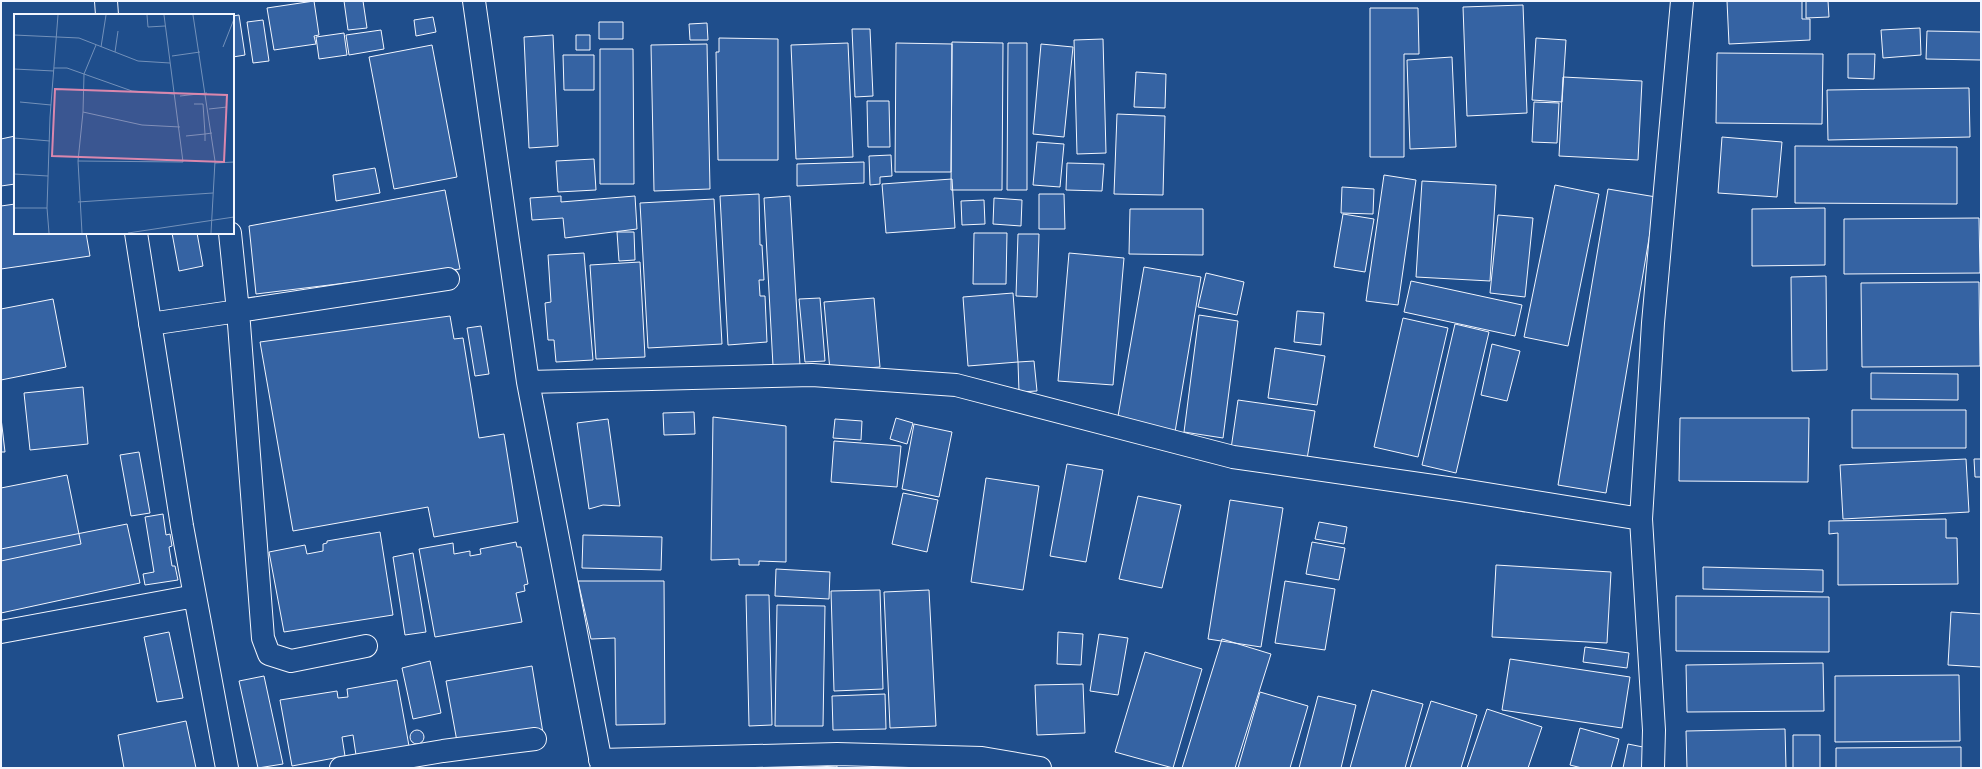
<svg xmlns="http://www.w3.org/2000/svg" width="1982" height="769" font-family="Mulish,sans-serif">
<rect width="100%" height="100%" fill="#1f4e8c"/>
<path fill="#3563a3" stroke="#f2f6ff" d="M314 1 319 35 314 36 316 44 274 50 267 8Z
M344 1H363L367 28 348 30Z
M1727 1H1802V19H1810V40L1729 44Z
M1806 1H1828L1829 17 1806 18Z
M1523 5 1527 113 1467 116 1463 7Z
M1370 8H1418L1419 54H1404V157H1370Z
M239 15 245 55 233 57V16Z
M433 17 436 32 416 36 414 20Z
M263 20 269 61 253 63 247 22Z
M599 22H623V39H599Z
M707 23 708 40H690L689 24Z
M1920 28 1921 55 1883 58 1881 30Z
M852 29H870L873 96 855 97Z
M381 30 384 49 349 55 346 35Z
M1927 31 1981 32V60L1926 59Z
M344 33 347 55 319 59 316 37Z
M553 35 558 146 529 148 524 37Z
M576 35H590V50H576Z
M719 38 778 39V160H718L716 52H719Z
M1536 38 1566 40 1562 102 1532 100Z
M1103 39 1106 153 1077 154 1074 40Z
M952 42 1003 43 1002 190H951Z
M848 43 853 157 796 159 791 45Z
M896 43 952 44 951 172H895Z
M1008 43H1027V190H1007Z
M707 44 710 189 654 191 651 45Z
M1041 44 1073 47 1064 137 1033 134Z
M432 45 457 177 394 189 369 57Z
M600 49H633L634 184H600Z
M1717 53 1823 54 1822 124 1716 123Z
M1848 54H1875L1874 79 1848 78Z
M563 55H594V90H564Z
M1452 57 1456 147 1410 149 1407 60Z
M1136 72 1166 74 1165 108 1134 107Z
M1563 77 1642 81 1638 160 1559 156Z
M1969 88 1970 137 1828 140 1827 90Z
M867 101H889L890 147H868Z
M1534 102 1559 103 1557 143 1532 142Z
M1117 114 1165 116 1163 195 1114 194Z
M15 136V184L1 186V139Z
M1722 137 1782 142 1777 197 1718 193Z
M1037 142 1064 144 1060 187 1033 185Z
M1795 146 1957 147V204L1795 203Z
M891 155 892 176 880 177V184L870 185 869 156Z
M594 159 596 190 558 192 556 161Z
M864 162V183L797 186V164Z
M1067 163 1104 164 1102 191 1066 190Z
M375 168 380 193 336 201 333 175Z
M1384 175 1416 180 1398 305 1366 301Z
M952 179 955 228 886 233 882 184Z
M1422 181 1496 185 1490 281 1416 277Z
M1555 185 1599 194 1568 346 1524 337Z
M1342 187 1374 189 1373 214 1341 213Z
M1608 189 1656 197 1606 493 1558 485Z
M445 190 460 269 256 294 249 226Z
M759 194 760 245H762L764 280H759L760 296H765L767 342 728 345 720 196Z
M1039 194H1064L1065 229H1039Z
M561 196V202L635 196 637 229 565 238 563 218 532 220 530 198Z
M790 196 800 365 773 366 764 198Z
M994 198 1022 200 1021 226 993 224Z
M714 199 722 344 648 348 640 203Z
M984 200 985 224 962 225 961 201Z
M15 204V233H86L90 256 1 269V206Z
M1825 208V265L1752 266V209Z
M1130 209H1203V255L1129 254Z
M1343 214 1374 219 1365 272 1334 267Z
M1498 215 1533 218 1525 297 1490 293Z
M1979 218 1980 273 1844 274V219Z
M617 232H634L635 260 619 261Z
M172 233H197L203 266 179 271Z
M974 233H1007L1006 284H973Z
M1018 234H1039L1037 297 1016 296Z
M584 253 593 360 556 362 554 340H548L545 303 551 302 548 255Z
M1069 253 1124 258 1113 385 1058 381Z
M640 262 645 357 596 359 590 265Z
M1144 267 1201 277 1175 432 1117 422Z
M1206 273 1244 282 1237 315 1198 307Z
M1826 276 1827 370 1792 371 1791 277Z
M1411 281 1522 305 1515 336 1404 312Z
M1979 282 1980 366 1862 367 1861 283Z
M1013 293 1018 362 968 366 963 297Z
M820 298 825 361 805 362 799 299Z
M874 298 880 367 830 371 824 302Z
M53 299 66 367 1 380V309Z
M1297 311 1324 313 1321 345 1294 342Z
M1199 315 1238 321 1223 438 1184 432Z
M450 316 454 339 463 338 479 438 504 434 518 522 434 537 428 507 293 531 260 342Z
M1403 318 1448 328 1418 457 1374 447Z
M1455 324 1489 332 1456 473 1422 465Z
M481 326 489 374 475 376 467 328Z
M1492 344 1520 351 1507 401 1481 395Z
M1275 348 1325 356 1317 405 1268 398Z
M1034 361 1037 391 1019 392 1018 362Z
M1871 373 1958 374V400L1871 399Z
M83 387 88 444 30 450 24 393Z
M1238 400 1315 411 1307 459 1231 449Z
M1852 410H1966V448H1852Z
M694 412 695 434 664 435 663 413Z
M713 417 786 426V562L759 561V565H739V559L711 560Z
M1 418 5 452H1Z
M896 418 913 423 907 444 890 439Z
M1680 418H1809L1808 482 1679 481Z
M608 419 620 506 603 505 589 509 577 423Z
M835 419 862 421 861 440 833 438Z
M914 424 952 432 939 497 902 489Z
M834 441 901 446 897 487 831 482Z
M139 452 150 513 131 516 120 455Z
M1966 459 1969 512 1843 519 1840 465Z
M1974 459H1981V477H1975Z
M1067 464 1103 470 1086 562 1050 556Z
M67 475 81 544 1 561V488Z
M986 478 1039 486 1023 590 971 582Z
M903 493 938 500 927 552 892 544Z
M1138 496 1181 505 1162 588 1119 579Z
M1230 500 1283 508 1261 647 1208 639Z
M163 514 166 535 170 534 172 546 169 547 172 566H175L178 580 145 585 143 574 154 572 145 517Z
M1946 519V538H1957L1958 584 1838 585V533L1829 534V521Z
M1319 522 1347 527 1344 544 1315 539Z
M127 524 140 583 1 613V549Z
M380 532 393 615 284 632 269 552 305 545 307 554 323 551V544L327 543V541Z
M583 535 662 537 661 570 582 568Z
M516 542 517 547H521L528 584 524 585 525 591 516 593 522 622 435 637 419 549 453 543 454 554 470 551V556L481 554 480 549Z
M1312 542 1345 548 1339 580 1306 574Z
M413 553 426 632 405 635 393 557Z
M1496 565 1611 572 1607 643 1492 637Z
M1703 567 1823 570V592L1703 589Z
M776 569 830 572 829 599 775 596Z
M578 581H664L665 724 616 725 615 638 591 639Z
M1285 581 1335 589 1325 650 1275 643Z
M880 590 883 689 834 691 831 591Z
M929 590 936 726 890 728 884 592Z
M746 595H769L772 725 749 726Z
M1676 596 1829 597V652L1676 651Z
M777 605 825 606 823 726H775Z
M1951 612 1981 614V667L1948 665Z
M169 632 183 698 157 702 144 637Z
M1058 632 1083 634 1081 665 1057 664Z
M1099 634 1128 638 1118 695 1090 691Z
M1222 639 1271 654 1235 768H1182Z
M1585 647 1629 653 1627 668 1583 662Z
M1145 652 1202 669 1173 768 1115 752Z
M1510 659 1630 677 1622 728 1502 710Z
M430 661 441 713 413 719 402 668Z
M1823 663 1824 711 1687 712 1686 665Z
M532 666 543 733 458 747 446 681Z
M1959 675 1960 741 1835 742V676Z
M264 676 283 764 258 768 239 681Z
M397 680 409 746 356 755 353 735 342 737 345 756 292 766 280 700 337 691 338 698 348 697 347 689Z
M1083 684 1085 733 1037 735 1035 685Z
M1372 690 1423 704 1405 768H1350Z
M1260 692 1308 706 1290 768H1238Z
M885 694 886 729 833 730 832 696Z
M1318 696 1356 705 1341 768H1299Z
M1431 701 1477 715 1461 768H1410Z
M1487 709 1542 727 1528 768H1467Z
M186 721 196 768H124L118 735Z
M1580 728 1619 739 1611 768H1582L1570 765Z
M1785 729 1786 768H1687L1686 731Z
M410 737a7 7 0 1 1 14 0a7 7 0 1 1-14 0Z
M1793 735H1820V768H1793Z
M1628 744 1648 748 1644 768H1623Z
M1961 747V768H1836V748Z
M785 766V768H741Z
M837 766V768H796Z"/>
<g fill="none" stroke-linecap="round" stroke-linejoin="round">
<defs>
<path id="minor" d="M106 1 107 15
M474 1 528 382 602 768
M136 233 182 526 227 768
M230 233 238 311 448 279
M150 324 238 311 263 638 269 654 291 661 366 646
M528 382 812 375 956 385 1233 457 1461 490 1641 519
M1 632 195 596
M600 760 837 754 982 758 1040 768
M341 768 443 751 535 739
M1653 768 1654 730 1641 519 1653 323 1682 1"/>
</defs>
<use href="#minor" stroke="#f2f6ff" stroke-width="24"/>
<use href="#minor" stroke="#1f4e8c" stroke-width="22"/>
</g>
<g transform="translate(14 14)">
<rect width="220" height="220" fill="#1f4e8c"/>
<path fill="none" stroke="#7391ba" stroke-width="1" d="M133 1 134 13 151 12M179 1 201 147 197 219M0 21 65 24 124 47 156 49M87 33 92 1M209 33 220 5M101 38 104 17M158 42 186 38M40 54H53L118 77 160 80M0 55 40 57M166 82 193 79M6 88 37 91M180 90H189L191 120 198 119M195 95 213 93M69 98 128 111 166 113M172 122 191 120V127M0 124 36 127M64 147 169 148 150 1M201 149 220 148M0 160 34 162M64 188 199 179M0 194H33M35 219 33 194 36 103 44 1M68 219 64 147 69 98 70 60 82 31M114 219 220 203"/>
<path fill="#da87ad" fill-opacity="0.15" stroke="#da87ad" stroke-width="2" d="M41 75 213 81 210 148 38 142Z"/>
<rect width="220" height="220" fill="none" stroke="#f2f6ff" stroke-width="2"/>
</g>
<rect width="1982" height="769" fill="none" stroke="#f2f6ff" stroke-width="4"/>
</svg>
